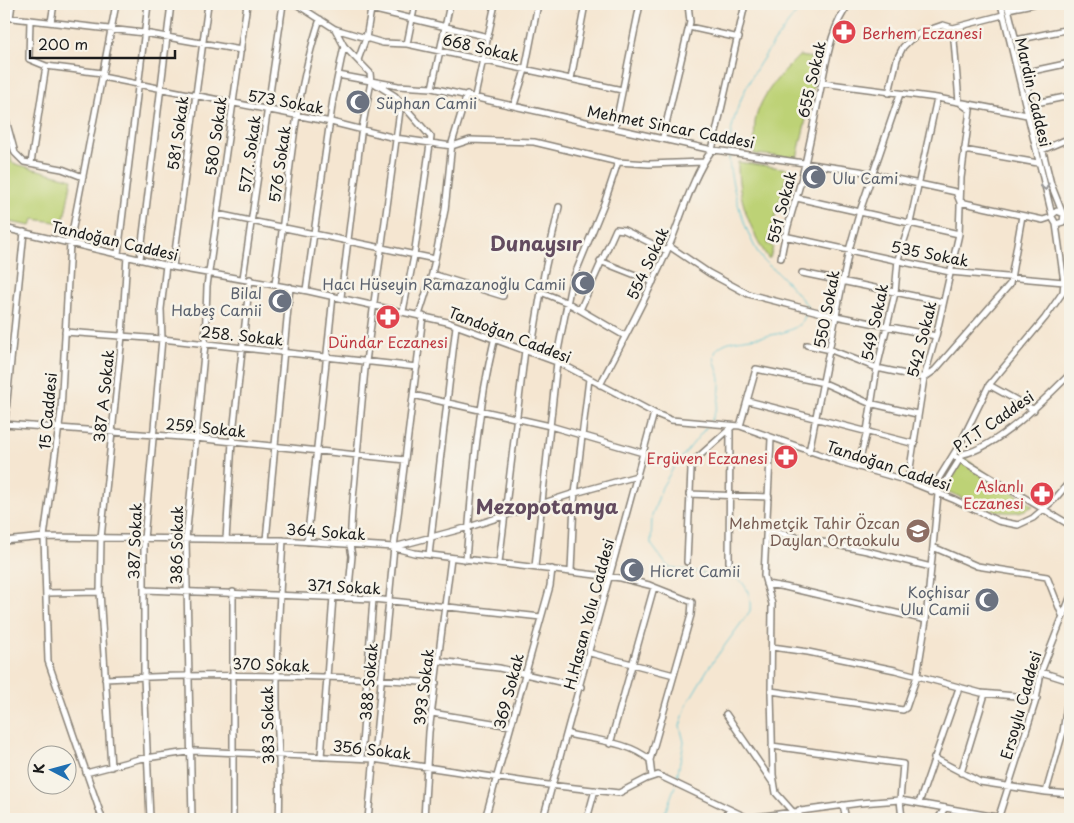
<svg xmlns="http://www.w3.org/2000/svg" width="1074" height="823" font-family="'Playpen Sans',sans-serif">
<rect width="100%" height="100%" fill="#f7f3e8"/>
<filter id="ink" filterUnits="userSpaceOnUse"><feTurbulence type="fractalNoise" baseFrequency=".02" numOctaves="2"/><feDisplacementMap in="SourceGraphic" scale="10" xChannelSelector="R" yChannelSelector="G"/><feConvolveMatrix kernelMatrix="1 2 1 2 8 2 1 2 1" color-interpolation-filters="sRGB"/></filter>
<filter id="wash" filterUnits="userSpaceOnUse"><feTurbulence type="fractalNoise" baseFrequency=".0096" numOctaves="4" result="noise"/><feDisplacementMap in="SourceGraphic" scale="20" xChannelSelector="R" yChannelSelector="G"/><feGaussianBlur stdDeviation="1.12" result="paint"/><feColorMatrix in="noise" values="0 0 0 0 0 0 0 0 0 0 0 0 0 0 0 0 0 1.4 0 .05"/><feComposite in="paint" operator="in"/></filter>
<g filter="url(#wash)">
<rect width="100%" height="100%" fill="#f5e6d1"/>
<path fill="#bdd276" stroke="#6c7749" d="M799 56 820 59 797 158 754 154C755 143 754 132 755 122 760 95 780 75 799 56Z
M4 139 7 140 12 163 72 179 64 219 56 222 33 219 31 226 4 221Z
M738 162 789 169 767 244 773 247 770 258H768C750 230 737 196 738 162Z
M960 455 1033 506C1006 524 969 500 942 489Z"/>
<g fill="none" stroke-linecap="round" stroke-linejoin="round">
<path stroke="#56c2d0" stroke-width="1" d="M729 150C732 93 770 47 803 4
M729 154C728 180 747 240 763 260 768 266 776 270 781 276 790 285 798 295 807 305V308
M710 422C718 410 720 396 720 381 720 368 705 354 724 344 743 334 803 341 806 312
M676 782 684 742 680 726 687 704 709 667 750 611C751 598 749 589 739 579L668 567 651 544 652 516 662 487 674 467 708 425
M660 819 666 810 675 786"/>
</g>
</g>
<g filter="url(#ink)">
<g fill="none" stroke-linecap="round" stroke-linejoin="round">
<defs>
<path id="minor" d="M296 4 335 29 383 43 407 44 622 90
M1001 4 1052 215
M1007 4 1051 184 1062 212
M371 9 488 37
M1008 9 1033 4
M4 17 144 33 241 50
M10 18 12 4
M30 20 29 59 46 66 102 73
M51 22 54 4
M689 27 739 38
M335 29 344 46 370 73 371 82 361 134 341 297
M1016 40 1070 29
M407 44 415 4
M358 60 366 38 372 4
M1023 73 1070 63
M338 75 398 86 432 88 708 149 859 171 956 192 960 202 1043 220 1052 217
M102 77 331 122 395 138 452 146 470 140 534 142 618 162 649 164 703 162
M571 79 585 4
M374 83 395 96 431 137 414 256 403 311
M822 83 937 98 1027 115
M432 88 450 4
M889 93 897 59 903 47 910 40 920 33 943 25 953 28 1003 15
M475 96 495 4
M1031 104 1070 96
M514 105 525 70 538 4
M4 113 15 153 24 162 62 169 83 177
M615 127 640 4
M663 137 690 22 688 4
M964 150 1038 163
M1042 150 1070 138
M31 163 46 66
M797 198 959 234
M217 214 435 259
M1052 215 1057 211 1064 214 1063 222 1056 224
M4 228 173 267 308 291 447 322 562 364 654 413 671 420 740 426 841 462 908 481 955 500 998 521 1018 525 1033 518 1055 499 1070 481
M784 236 950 272 1064 282 1070 289
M669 246 709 273 748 294 826 314 936 336
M118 254 148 4
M781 258C785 230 795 204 802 177 809 147 815 117 821 87 827 59 831 27 849 4
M140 259 171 4
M600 261 653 282
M173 267 208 4
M802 273 943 302
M432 274 503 296
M243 278 283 4
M275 284C288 198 292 102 320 19
M306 290 333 99 344 46
M541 292 568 303 625 336
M580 310 616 229 624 230 667 251
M419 315 432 274 445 210 452 143 467 94
M65 332 162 339 417 367
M807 345 831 350 877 368 924 378 935 370 1010 284 1022 216
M531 352 544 274 559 207
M556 361 571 284 605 201 618 162
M600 385C624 338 650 292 670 244 683 213 692 177 712 150L745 4
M989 385 1034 410
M413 395 550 426 643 453
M748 401 915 444
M4 424 195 438 405 460
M740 426 756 369 824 383 869 403 917 414
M4 430 24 232
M771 439 764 576 772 604 771 693 773 775 776 793 792 811
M809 452 849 250 860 211 900 94
M956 457 1070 525
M858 467 867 431 877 368 895 293 898 259 910 223 937 98
M908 481 924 378 936 336 959 234 961 178 970 110 959 102 953 28
M931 491 961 442 989 385 1045 318 1063 292 1064 282 1056 224 1052 217
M689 494 769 497
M767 531 867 551 931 567
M226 540 232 442 250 279
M266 540 290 287
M4 541 44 537 280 540 394 547 469 527 575 493 637 476
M307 542 333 296
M933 547 977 566 1047 577 1062 615
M395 548 414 553 621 578 649 585 692 602 691 615 650 760 652 777
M429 555 456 326
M466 560C472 487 477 412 494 341
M687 562 691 469 696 459 733 426
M729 562 730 431
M499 563 525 350
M535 567 557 362
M571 571 574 502 589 379
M766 584 785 587 926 620
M145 590 373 599 541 617
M233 592V819
M46 593 100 592
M348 598 352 556 350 545 352 510 365 369 401 103
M772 647 808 652 895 670 981 693 1037 698
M590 653 674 675
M439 661 499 668 581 687
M1041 672 1070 681
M105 679C215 673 326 675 436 683
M771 691 903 710 906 708 917 676 926 620 938 494 963 454C998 447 1045 399 1070 374
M432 713 511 726
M726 714 773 783
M568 734C594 740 630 742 650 760
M610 744 654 587
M772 746 903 764 900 800 902 819
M321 757 333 597
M361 758 373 599
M934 758 980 782 1046 792 1070 794
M111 767 100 592 101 538 122 336 127 256
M86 773 139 759 195 751 373 759 540 784 619 793 646 779 658 775 748 818 860 803 900 800 1008 819
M961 773 985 694
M1046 792 1063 732 1070 684
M919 803 959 688
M843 805 846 819
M799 810V819
M101 815 48 661 44 537 61 411 70 243 116 4
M150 819 144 677V539L162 339 161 309 166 265
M192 819 186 539 205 344 207 286 247 4
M279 819C281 781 278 743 277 705 276 650 280 595 283 540
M368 819 394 547 423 316
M424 819 429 732 451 558
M485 819 550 586 552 569
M543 819 654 413
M587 819 595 790
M721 819 730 810
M938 819 945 808
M998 819 1036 700 1041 672 1070 598"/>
</defs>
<use href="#minor" stroke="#888176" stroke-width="8"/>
<use href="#minor" stroke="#fff" stroke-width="5"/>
</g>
<defs><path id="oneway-chevron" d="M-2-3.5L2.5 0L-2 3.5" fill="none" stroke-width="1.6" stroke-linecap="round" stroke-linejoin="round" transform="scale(1.25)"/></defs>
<use stroke="#999" href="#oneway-chevron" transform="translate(1045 187) rotate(76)"/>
</g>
<defs>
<symbol id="pharmacy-disc" viewBox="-11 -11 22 22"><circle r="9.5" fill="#e0444e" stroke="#f7f3e8"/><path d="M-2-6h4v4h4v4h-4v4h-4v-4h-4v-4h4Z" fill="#fff"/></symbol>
<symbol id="mosque-disc" viewBox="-11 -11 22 22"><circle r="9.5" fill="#6b7280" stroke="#f7f3e8"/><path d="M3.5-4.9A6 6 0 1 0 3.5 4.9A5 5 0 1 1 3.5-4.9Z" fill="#fff"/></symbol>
<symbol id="school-disc" viewBox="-11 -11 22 22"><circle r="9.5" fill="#8d6e63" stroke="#f7f3e8"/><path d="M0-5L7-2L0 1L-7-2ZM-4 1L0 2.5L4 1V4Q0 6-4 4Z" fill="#fff"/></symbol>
</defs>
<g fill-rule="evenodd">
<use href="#pharmacy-disc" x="830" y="18" width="28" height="28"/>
<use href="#mosque-disc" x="344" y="88" width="28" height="28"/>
<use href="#mosque-disc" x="800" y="163" width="28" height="28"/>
<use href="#mosque-disc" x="569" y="269" width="28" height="28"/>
<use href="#mosque-disc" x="266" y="287" width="28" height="28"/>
<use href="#pharmacy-disc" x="374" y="303" width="28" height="28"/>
<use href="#pharmacy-disc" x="772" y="443" width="28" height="28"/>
<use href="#pharmacy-disc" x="1028" y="480" width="28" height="28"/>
<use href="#school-disc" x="904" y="517" width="28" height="28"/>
<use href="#mosque-disc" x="618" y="556" width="28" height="28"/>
<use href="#mosque-disc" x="973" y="586" width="28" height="28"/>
</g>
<g text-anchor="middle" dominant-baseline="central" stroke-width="5" stroke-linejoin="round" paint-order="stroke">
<g font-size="15" fill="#be3a42" stroke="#f7f3e8" text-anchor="end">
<text x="862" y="32" text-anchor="start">Berhem Eczanesi</text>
<text x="388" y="341" text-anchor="middle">Dündar Eczanesi</text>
<text x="768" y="457">Ergüven Eczanesi</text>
<text x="1024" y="485">Aslanlı<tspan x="1024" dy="17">Eczanesi</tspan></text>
</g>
<g font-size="15" fill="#1c1c1c" stroke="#f7f3e8">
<text transform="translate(481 47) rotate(13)">668 Sokak</text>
<text transform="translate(811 79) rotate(-77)">655 Sokak</text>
<text transform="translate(1034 92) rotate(77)">Mardin Caddesi</text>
<text transform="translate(286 101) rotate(10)">573 Sokak</text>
<text transform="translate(671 126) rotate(11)">Mehmet Sincar Caddesi</text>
<text transform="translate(177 133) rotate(-82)">581 Sokak</text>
<text transform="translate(215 136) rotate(-82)">580 Sokak</text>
<text transform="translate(249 154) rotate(-82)">577. Sokak</text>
<text transform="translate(279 164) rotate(-82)">576 Sokak</text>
<text transform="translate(781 207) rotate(-75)">551 Sokak</text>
<text transform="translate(115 240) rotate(13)">Tandoğan Caddesi</text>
<text transform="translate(930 253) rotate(11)">535 Sokak</text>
<text transform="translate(647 263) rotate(-65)">554 Sokak</text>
<text transform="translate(826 309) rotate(-79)">550 Sokak</text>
<text transform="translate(874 322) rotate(-78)">549 Sokak</text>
<text transform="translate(510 334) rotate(21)">Tandoğan Caddesi</text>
<text transform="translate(242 335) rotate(6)">258. Sokak</text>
<text transform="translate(921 339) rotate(-76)">542 Sokak</text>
<text transform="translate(103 396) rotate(-84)">387 A Sokak</text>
<text transform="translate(47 411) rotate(-85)">15 Caddesi</text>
<text transform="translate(993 421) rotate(-35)">P.T.T Caddesi</text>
<text transform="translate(206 427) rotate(6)">259. Sokak</text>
<text transform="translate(889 465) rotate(18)">Tandoğan Caddesi</text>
<text transform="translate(326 531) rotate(4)">364 Sokak</text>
<text transform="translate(134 541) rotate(-88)">387 Sokak</text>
<text transform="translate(176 545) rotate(-89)">386 Sokak</text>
<text transform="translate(344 586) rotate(3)">371 Sokak</text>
<text transform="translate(588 614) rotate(-75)">H.Hasan Yolu Caddesi</text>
<text transform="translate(271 664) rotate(2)">370 Sokak</text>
<text transform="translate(368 682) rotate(-85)">388 Sokak</text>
<text transform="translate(423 687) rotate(-83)">393 Sokak</text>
<text transform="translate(508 691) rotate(-75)">369 Sokak</text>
<text transform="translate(1020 705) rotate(-74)">Ersoylu Caddesi</text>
<text transform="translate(267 725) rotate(-91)">383 Sokak</text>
<text transform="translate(372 749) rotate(6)">356 Sokak</text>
</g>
<g font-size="15" fill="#5b616d" stroke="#f7f3e8" text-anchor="start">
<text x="376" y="102">Süphan Camii</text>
<text x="832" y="177">Ulu Cami</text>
<text x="566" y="283" text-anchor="end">Hacı Hüseyin Ramazanoğlu Camii</text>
<text x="262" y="292" text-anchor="end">Bilal<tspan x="262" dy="17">Habeş Camii</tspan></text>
<text x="650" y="570">Hicret Camii</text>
<text x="970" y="591" text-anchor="end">Koçhisar<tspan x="970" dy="17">Ulu Camii</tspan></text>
</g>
<g font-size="15" fill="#785e54" stroke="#f7f3e8" text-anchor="end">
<text x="900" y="522">Mehmetçik Tahir Özcan<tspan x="900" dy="17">Daylan Ortaokulu</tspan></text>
</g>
<g font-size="20" font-weight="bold" fill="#624b5f" stroke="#f7f3e8">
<text x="536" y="243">Dunaysır</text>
<text x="547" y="506">Mezopotamya</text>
</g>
</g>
<rect width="1074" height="823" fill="none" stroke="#f7f3e8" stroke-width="20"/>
<g transform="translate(52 770) rotate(276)"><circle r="24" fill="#f7f3e8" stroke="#9f9d96"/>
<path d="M0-4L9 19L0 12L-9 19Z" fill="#1f6fb2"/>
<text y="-8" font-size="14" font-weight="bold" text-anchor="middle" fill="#1c1c1c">K</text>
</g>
<path d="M30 50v8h145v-8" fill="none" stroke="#1c1c1c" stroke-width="2.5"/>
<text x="38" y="50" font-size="15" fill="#1c1c1c" stroke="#f7f3e8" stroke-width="4" paint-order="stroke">200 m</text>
</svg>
